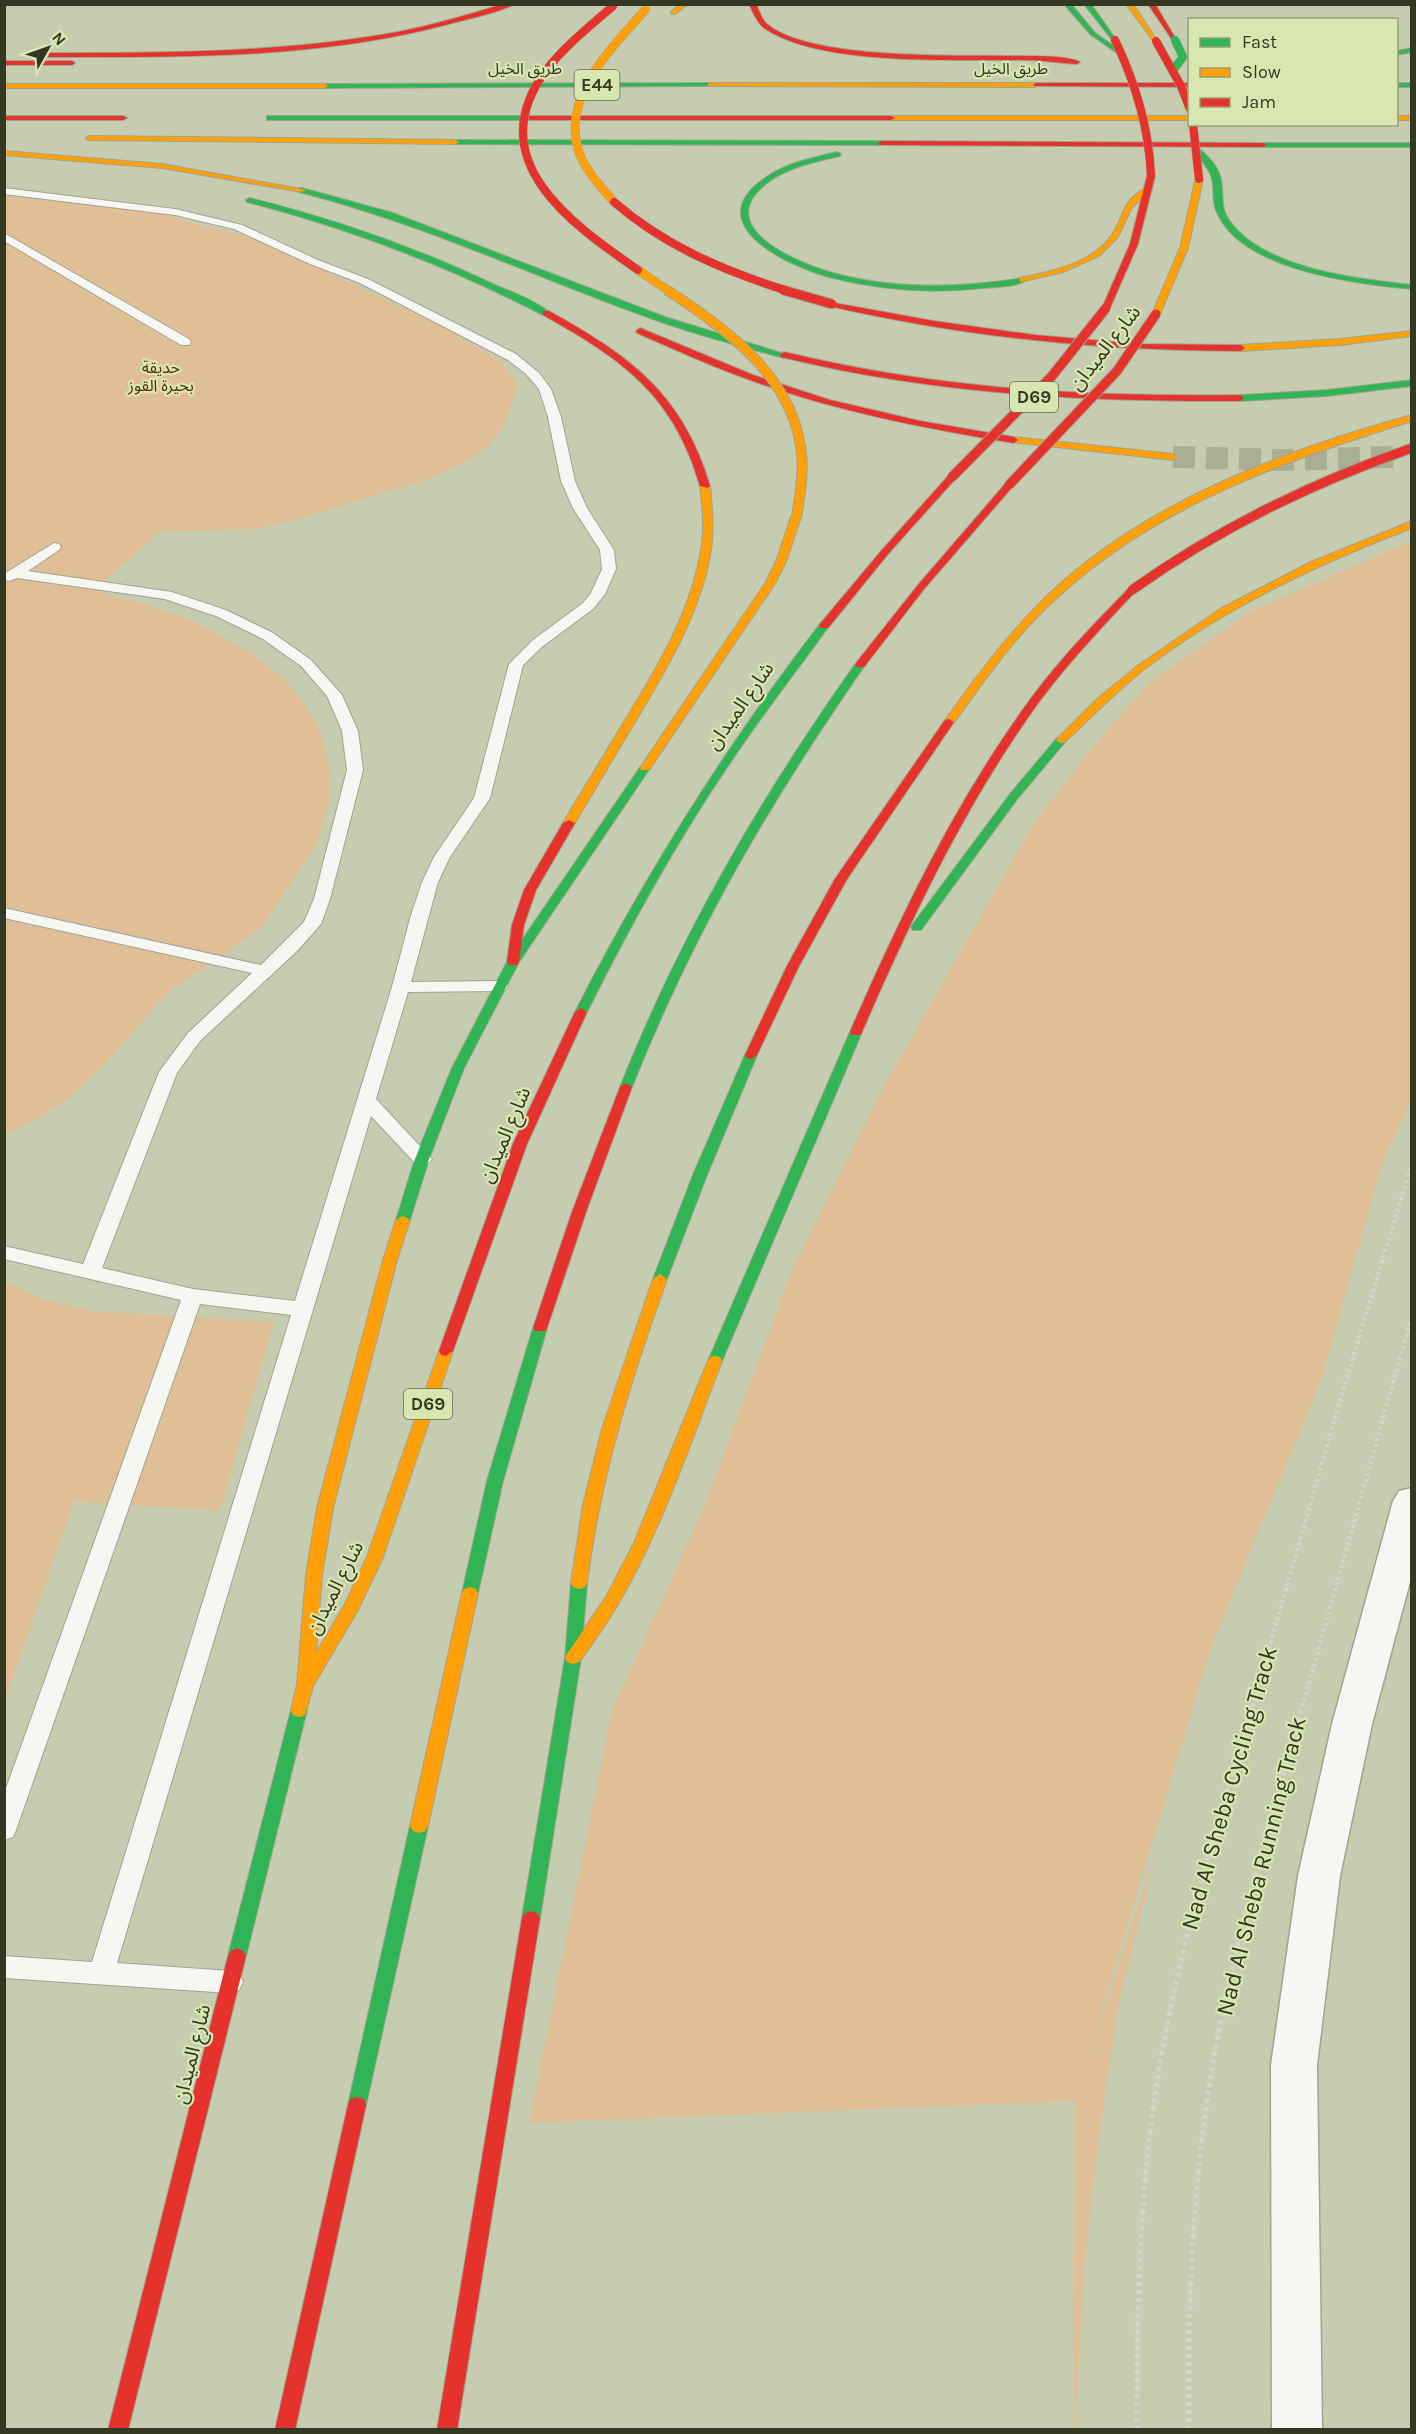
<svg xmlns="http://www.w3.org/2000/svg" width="1416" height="2434" font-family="Karla,'Noto Sans Arabic',sans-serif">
<rect width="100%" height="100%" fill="#c6ccb0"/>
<path fill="#e0bf96" d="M4 196 165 213 199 225 259 239 452 332 500 361 519 383 505 424 490 445 467 461 433 478 281 524 250 529 160 532 95 590 176 614 216 633 253 655 282 677 305 704 321 733 330 770 329 803 317 843 263 926 169 992 104 1065 71 1097 35 1120 5 1134Z
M1411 541V1101L1382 1164 1322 1378 1211 1647 1085 2067 1158 1846 1119 2001 1097 2151 1084 2270 1075 2429H1073L1075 2101 529 2123 612 1711 704 1507 791 1273 884 1086 1031 828 1091 749 1150 682 1254 610Z
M5 1281 44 1300 93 1311 274 1322 220 1511 74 1501 5 1701Z"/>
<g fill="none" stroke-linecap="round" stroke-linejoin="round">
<path stroke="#a9ae94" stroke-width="22" stroke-dasharray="22 11" stroke-linecap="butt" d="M1173 457 1284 460 1393 457"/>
<defs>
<path id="lane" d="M4 188 175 209 242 225 318 260 368 279 516 354 539 373 551 389 561 417 575 481 587 508 614 550 616 569 605 594 593 609 543 646 523 665 490 798 450 857 438 882 411 982 499 981 505 982 508 986 505 990 499 991 408 992 376 1099 432 1159 429 1163H415L371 1116 117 1963 230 1971 239 1974 243 1982 239 1990 230 1993 4 1978V1956L92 1962 291 1315 200 1304 16 1830 13 1837 4 1840V1794L181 1300 4 1259V1246L83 1264 159 1072 188 1033 252 973 4 918V908L261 965 304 922 314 899 347 770 342 731 327 696 301 666 263 639 216 616 165 599 17 578 9 581 4 580V574L54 543 59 544 61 547 59 550 28 571 172 592 226 610 273 633 311 660 342 695 358 731 363 770 330 899 321 924 297 951 200 1041 177 1073 102 1268 193 1289 295 1301 392 987 411 915 422 882 434 857 474 798 509 664 533 640 583 603 591 593 602 569 600 550 573 508 561 481 548 417 539 389 526 374 508 360 360 283 310 264 234 229 175 215 4 194Z
M4 233 189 339 191 342 189 345H181L4 241Z"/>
<path id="street" d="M1412 1488V1574L1372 1724 1340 1876 1317 2065 1322 2430H1272L1271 2065 1298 1876 1332 1724 1393 1501 1399 1491Z"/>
<path id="fast" d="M1064 4H1071L1095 33 1124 53V55H1120L1091 35Z
M1084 4H1091L1117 41H1113Z
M1412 48V52L1396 55V51Z
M709 83 711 86 325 88 322 86 325 84Z
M1396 83H1412V87H1396Z
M270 116H526L530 118 526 120H267V116Z
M455 140 882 141 886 143 882 145 452 144 451 142Z
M1260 143H1412V147H1260Z
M1195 150H1201C1210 159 1219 167 1221 180 1224 194 1220 208 1229 220 1263 269 1357 279 1412 285V289C1357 284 1251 271 1221 220 1204 193 1226 183 1195 154Z
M837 152 841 154 840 156C815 162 788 167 767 183 710 227 797 263 833 273 895 290 960 288 1023 278L1027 280C1016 287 996 287 983 288 932 294 879 290 829 277 788 266 698 224 765 178 786 163 812 158 837 152Z
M302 188 393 213 665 317 788 355 784 358C743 347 701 336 661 322 539 279 425 224 299 192V188Z
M250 198C334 219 415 247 493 284 511 292 535 300 550 313L543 315C448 266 351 229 247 202L246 200Z
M1412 380V386L1327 396 1240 401 1236 398 1240 395 1327 390Z
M824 623 829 626C796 672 761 716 730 763 676 842 630 926 587 1012L581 1016 577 1015 575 1012C645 875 726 746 820 624Z
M860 662 865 665C770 802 694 931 632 1087L626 1091 621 1090 620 1087C682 932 760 799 856 663Z
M1061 737 1066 740 1065 742 1018 798 921 930H913L911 927 913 924 1010 794 1057 738Z
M645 765 650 768 519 962 464 1068 429 1159 410 1220 403 1224 398 1223 396 1220 415 1159 452 1068 507 962 641 766Z
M856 1028 862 1032 722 1361 720 1365H710L708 1361 850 1032Z
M751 1051 757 1055 707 1175 667 1279 665 1282H655L653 1279 693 1175 745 1055Z
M540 1323 547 1328 503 1481 478 1593 476 1597 470 1599 464 1597 462 1593 487 1481 533 1328Z
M579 1577 585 1579 587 1583 581 1658 540 1918 537 1923 531 1925 525 1923 522 1918 565 1658 571 1583 573 1579Z
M299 1703 305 1705 307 1710 246 1956 243 1961 237 1964 231 1961 228 1956 291 1710 293 1705Z
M419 1819 425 1821 428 1826 366 2105 364 2111 357 2113 350 2111 348 2105 410 1826 413 1821Z"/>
<path id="slow" d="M680 4H688L675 14H671V12Z
M1126 4H1133L1158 42H1154Z
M709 83H1035L1038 85 1035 87 707 86Z
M4 84H325L328 86 325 88H4Z
M891 116H1190V120H888L887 118Z
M1396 116H1412V120H1396Z
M90 136 455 140 459 142 455 144 87 140 86 138Z
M4 151 162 164 306 190 302 192 162 168 4 155Z
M1196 177 1203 179 1188 248 1160 314 1153 316 1152 314 1180 248Z
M1145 188 1152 190 1132 207 1118 237 1099 256 1063 272 1020 282V278C1052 271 1091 264 1111 236 1126 215 1119 204 1145 188Z
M1412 331V336L1340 345 1241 351 1237 348 1241 345 1340 339Z
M1412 415V421C1286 460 1159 505 1060 595 1018 632 985 679 953 724H945L944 722C976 676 1010 631 1051 592 1148 501 1285 450 1412 415Z
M1014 437 1173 454 1178 457 1173 460 1011 442V438Z
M705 483 710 486C712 507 714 528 711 550 701 611 669 665 638 717 617 752 596 787 575 823L573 825H565L563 823C585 787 606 752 627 717 659 665 691 611 701 550 705 529 703 507 700 486Z
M797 511 802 514 787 559 776 582 649 770H641L640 768 766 582 777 559 792 514Z
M1412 521V528C1316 565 1223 608 1142 671 1115 693 1090 718 1065 742L1061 743 1056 740 1096 700 1136 667 1220 609 1311 562Z
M403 1216 410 1220 397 1260 333 1508 322 1575 316 1653 345 1604 367 1557 439 1351 446 1346 453 1351 383 1557 358 1610 313 1686 305 1715 299 1717 293 1715 291 1710 297 1685 306 1575 317 1508 383 1260 396 1220Z
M660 1274 667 1279C631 1379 600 1477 587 1583L585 1587 579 1589 573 1587 571 1583 583 1505 602 1429 653 1279Z
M715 1356 720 1357 722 1361C690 1444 662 1529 617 1606 606 1625 592 1644 579 1662L573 1664 567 1662 565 1658 567 1654 606 1597 634 1543 708 1361 710 1357Z
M470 1587 476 1589 478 1593 428 1826 425 1831 419 1833 413 1831 410 1826 462 1593 464 1589Z"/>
<path id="jam" d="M503 4H515C495 14 471 18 449 24 319 59 182 57 48 57L45 55 48 53C165 53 282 53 398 32 433 25 468 15 503 4Z
M749 4H756C759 10 762 20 767 24 809 60 956 55 1012 56 1029 56 1067 55 1080 62L1077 64C1060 63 1043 60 1026 60 957 59 821 67 764 28 757 23 753 12 749 4Z
M1148 4H1155L1177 41H1173Z
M4 61H72L75 63 72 65H4Z
M1035 83H1190V87L1033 86Z
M4 116H123L127 118 123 120H4Z
M526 116H891L895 118 891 120H523L522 118Z
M882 141 1263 143 1267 145 1263 147 879 145 878 143Z
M1151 174 1155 176 1138 244 1110 308 1103 310 1102 308 1130 244 1147 176Z
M829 302 934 321 1035 335 1138 344 1241 345 1245 348 1241 351C1103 351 964 337 829 306Z
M543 311H549C630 356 683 394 710 486L708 488 700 486C674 395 622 359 543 315Z
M640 328 753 375 830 400 920 421 1014 437 1018 440 1014 443C940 431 866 417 795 395 741 379 689 356 637 333L636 331Z
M784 352C939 389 1081 397 1240 395L1244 398 1240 401C1085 402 932 394 781 357L780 355Z
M949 475 957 477 888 554 828 628H820V624L882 550Z
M1006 483 1014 485 924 589 864 667H856V663L918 585Z
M1132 587 1135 588V592C1102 627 1068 663 1039 702 965 804 912 917 862 1032L860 1035H852L850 1032C901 915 956 800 1032 697 1061 658 1095 623 1129 588Z
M949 719 954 722 847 879 799 966 757 1055 751 1059 747 1058 745 1055 787 966 835 879 945 720Z
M569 820 575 823 536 890 524 925 519 962 517 965H509L507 962 512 925 524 890 563 823Z
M581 1008 587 1012 527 1144 453 1351 446 1356 441 1355 439 1351 513 1144 575 1012Z
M626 1083 632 1087 586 1212 547 1328 545 1331H535L533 1328 572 1212 620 1087Z
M531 1911 537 1913 540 1918 457 2430H437L522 1918 525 1913Z
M237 1948 243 1951 246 1956 128 2430H108L228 1956 231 1951Z
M357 2097 364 2099 366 2105 295 2430H275L348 2105 350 2099Z"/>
</defs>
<use href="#lane" stroke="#a0a48e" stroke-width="2"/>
<use href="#street" stroke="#a0a48e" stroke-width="3"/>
<use href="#fast" stroke="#a0a48e" stroke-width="2"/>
<use href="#slow" stroke="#a0a48e" stroke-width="2"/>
<use href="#jam" stroke="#a0a48e" stroke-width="2"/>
<path stroke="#d3d4cc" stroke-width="4" stroke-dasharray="3 3" stroke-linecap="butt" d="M1254 1701 1339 1404 1412 1163
M1304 1701 1412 1315"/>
<path stroke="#d3d4cc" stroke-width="5" stroke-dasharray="4 4" stroke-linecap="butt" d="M1137 2430C1137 2308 1139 2185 1160 2064 1181 1940 1219 1819 1254 1699
M1189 2430C1187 2301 1193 2173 1216 2046 1237 1929 1273 1814 1304 1699"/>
<use href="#lane" fill="#f6f7f3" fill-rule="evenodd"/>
<use href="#street" fill="#f6f7f3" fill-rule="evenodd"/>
<use href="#fast" fill="#30b455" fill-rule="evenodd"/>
<use href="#slow" fill="#ff9f0a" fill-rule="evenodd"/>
<use href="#jam" fill="#e5322d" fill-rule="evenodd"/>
<defs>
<path id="fast-bridge" d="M1173 70 1183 57 1175 40"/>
<path id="slow-bridge-far1" d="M614 202C600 186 584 169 578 149 562 94 614 46 646 9
M638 270 669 291"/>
<path id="slow-bridge" d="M667 290C728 330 797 379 802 459 803 478 800 496 797 514"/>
<path id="jam-bridge-far1" d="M613 6C590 26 566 45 547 69 479 159 570 223 638 270
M1115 40C1136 84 1149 127 1151 176
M1156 41 1181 86 1190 109
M1193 124 1199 179
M614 202C665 246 724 271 788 291"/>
<path id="jam-bridge" d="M783 290 832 304
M952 477 1052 376 1106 308
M1009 485 1117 371 1156 314
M1132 590C1219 528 1311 483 1412 448"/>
</defs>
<use href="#fast-bridge" stroke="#a0a48e" stroke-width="9" stroke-linecap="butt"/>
<use href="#slow-bridge-far1" stroke="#a0a48e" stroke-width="9" stroke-linecap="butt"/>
<use href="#slow-bridge" stroke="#a0a48e" stroke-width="11" stroke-linecap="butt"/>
<use href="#jam-bridge-far1" stroke="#a0a48e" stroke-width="9" stroke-linecap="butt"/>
<use href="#jam-bridge" stroke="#a0a48e" stroke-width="11" stroke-linecap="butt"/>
<use href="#fast-bridge" stroke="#30b455" stroke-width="8"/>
<use href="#slow-bridge-far1" stroke="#ff9f0a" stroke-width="8"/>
<use href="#slow-bridge" stroke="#ff9f0a" stroke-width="9"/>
<use href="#jam-bridge-far1" stroke="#e5322d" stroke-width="8"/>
<use href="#jam-bridge" stroke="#e5322d" stroke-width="9"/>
</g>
<g text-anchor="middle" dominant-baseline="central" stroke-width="4.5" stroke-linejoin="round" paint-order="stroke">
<g font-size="16" fill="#333822" stroke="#dae6b0">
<text x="525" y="68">طريق الخيل</text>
<text x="1011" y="68">طريق الخيل</text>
</g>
<g font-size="16" fill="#562c02" stroke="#dae6b0">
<text x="161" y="367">حديقة<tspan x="161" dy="18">بحيرة القوز</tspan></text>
</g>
<g fill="#dae6b0" stroke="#656c4d" stroke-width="1.5">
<rect x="574.5" y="70" width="45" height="30" rx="4.5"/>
<rect x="1010" y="382" width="48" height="30" rx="4.5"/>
<rect x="404" y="1389" width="48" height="30" rx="4.5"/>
</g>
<g font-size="18" font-weight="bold" fill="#333822">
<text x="597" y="85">E44</text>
<text x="1034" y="397">D69</text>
<text x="428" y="1404">D69</text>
</g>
<g font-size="20" fill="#333822" stroke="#dae6b0">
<text transform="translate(1105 348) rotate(-52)">شارع الميدان</text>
<text transform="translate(740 706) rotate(-55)">شارع الميدان</text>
<text transform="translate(505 1135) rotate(-67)">شارع الميدان</text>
<text transform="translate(335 1588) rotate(-63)">شارع الميدان</text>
<text transform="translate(192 2054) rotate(-76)">شارع الميدان</text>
</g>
<g font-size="24" fill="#333822" stroke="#dae6b0">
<text transform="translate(1229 1788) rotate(-74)">Nad Al Sheba Cycling Track</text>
<text transform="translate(1261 1866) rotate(-76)">Nad Al Sheba Running Track</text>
</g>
</g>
<rect width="1416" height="2434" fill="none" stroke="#333822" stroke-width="12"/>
<rect x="1188" y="18" width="210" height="108" fill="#dae6b0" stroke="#97a077" stroke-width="1.5"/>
<rect x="1200" y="38" width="30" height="9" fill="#30b455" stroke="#97a077" stroke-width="1.5"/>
<text x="1242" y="48" font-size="18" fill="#333822">Fast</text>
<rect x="1200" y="68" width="30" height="9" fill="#ff9f0a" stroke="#97a077" stroke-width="1.5"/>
<text x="1242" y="78" font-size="18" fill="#333822">Slow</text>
<rect x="1200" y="98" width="30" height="9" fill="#e5322d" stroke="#97a077" stroke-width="1.5"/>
<text x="1242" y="108" font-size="18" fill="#333822">Jam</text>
<g transform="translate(48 48) rotate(50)" stroke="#dae6b0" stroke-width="4.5" paint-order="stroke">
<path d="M0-4.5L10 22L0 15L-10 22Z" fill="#333822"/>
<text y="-9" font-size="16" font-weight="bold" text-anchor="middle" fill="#333822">N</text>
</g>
</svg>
